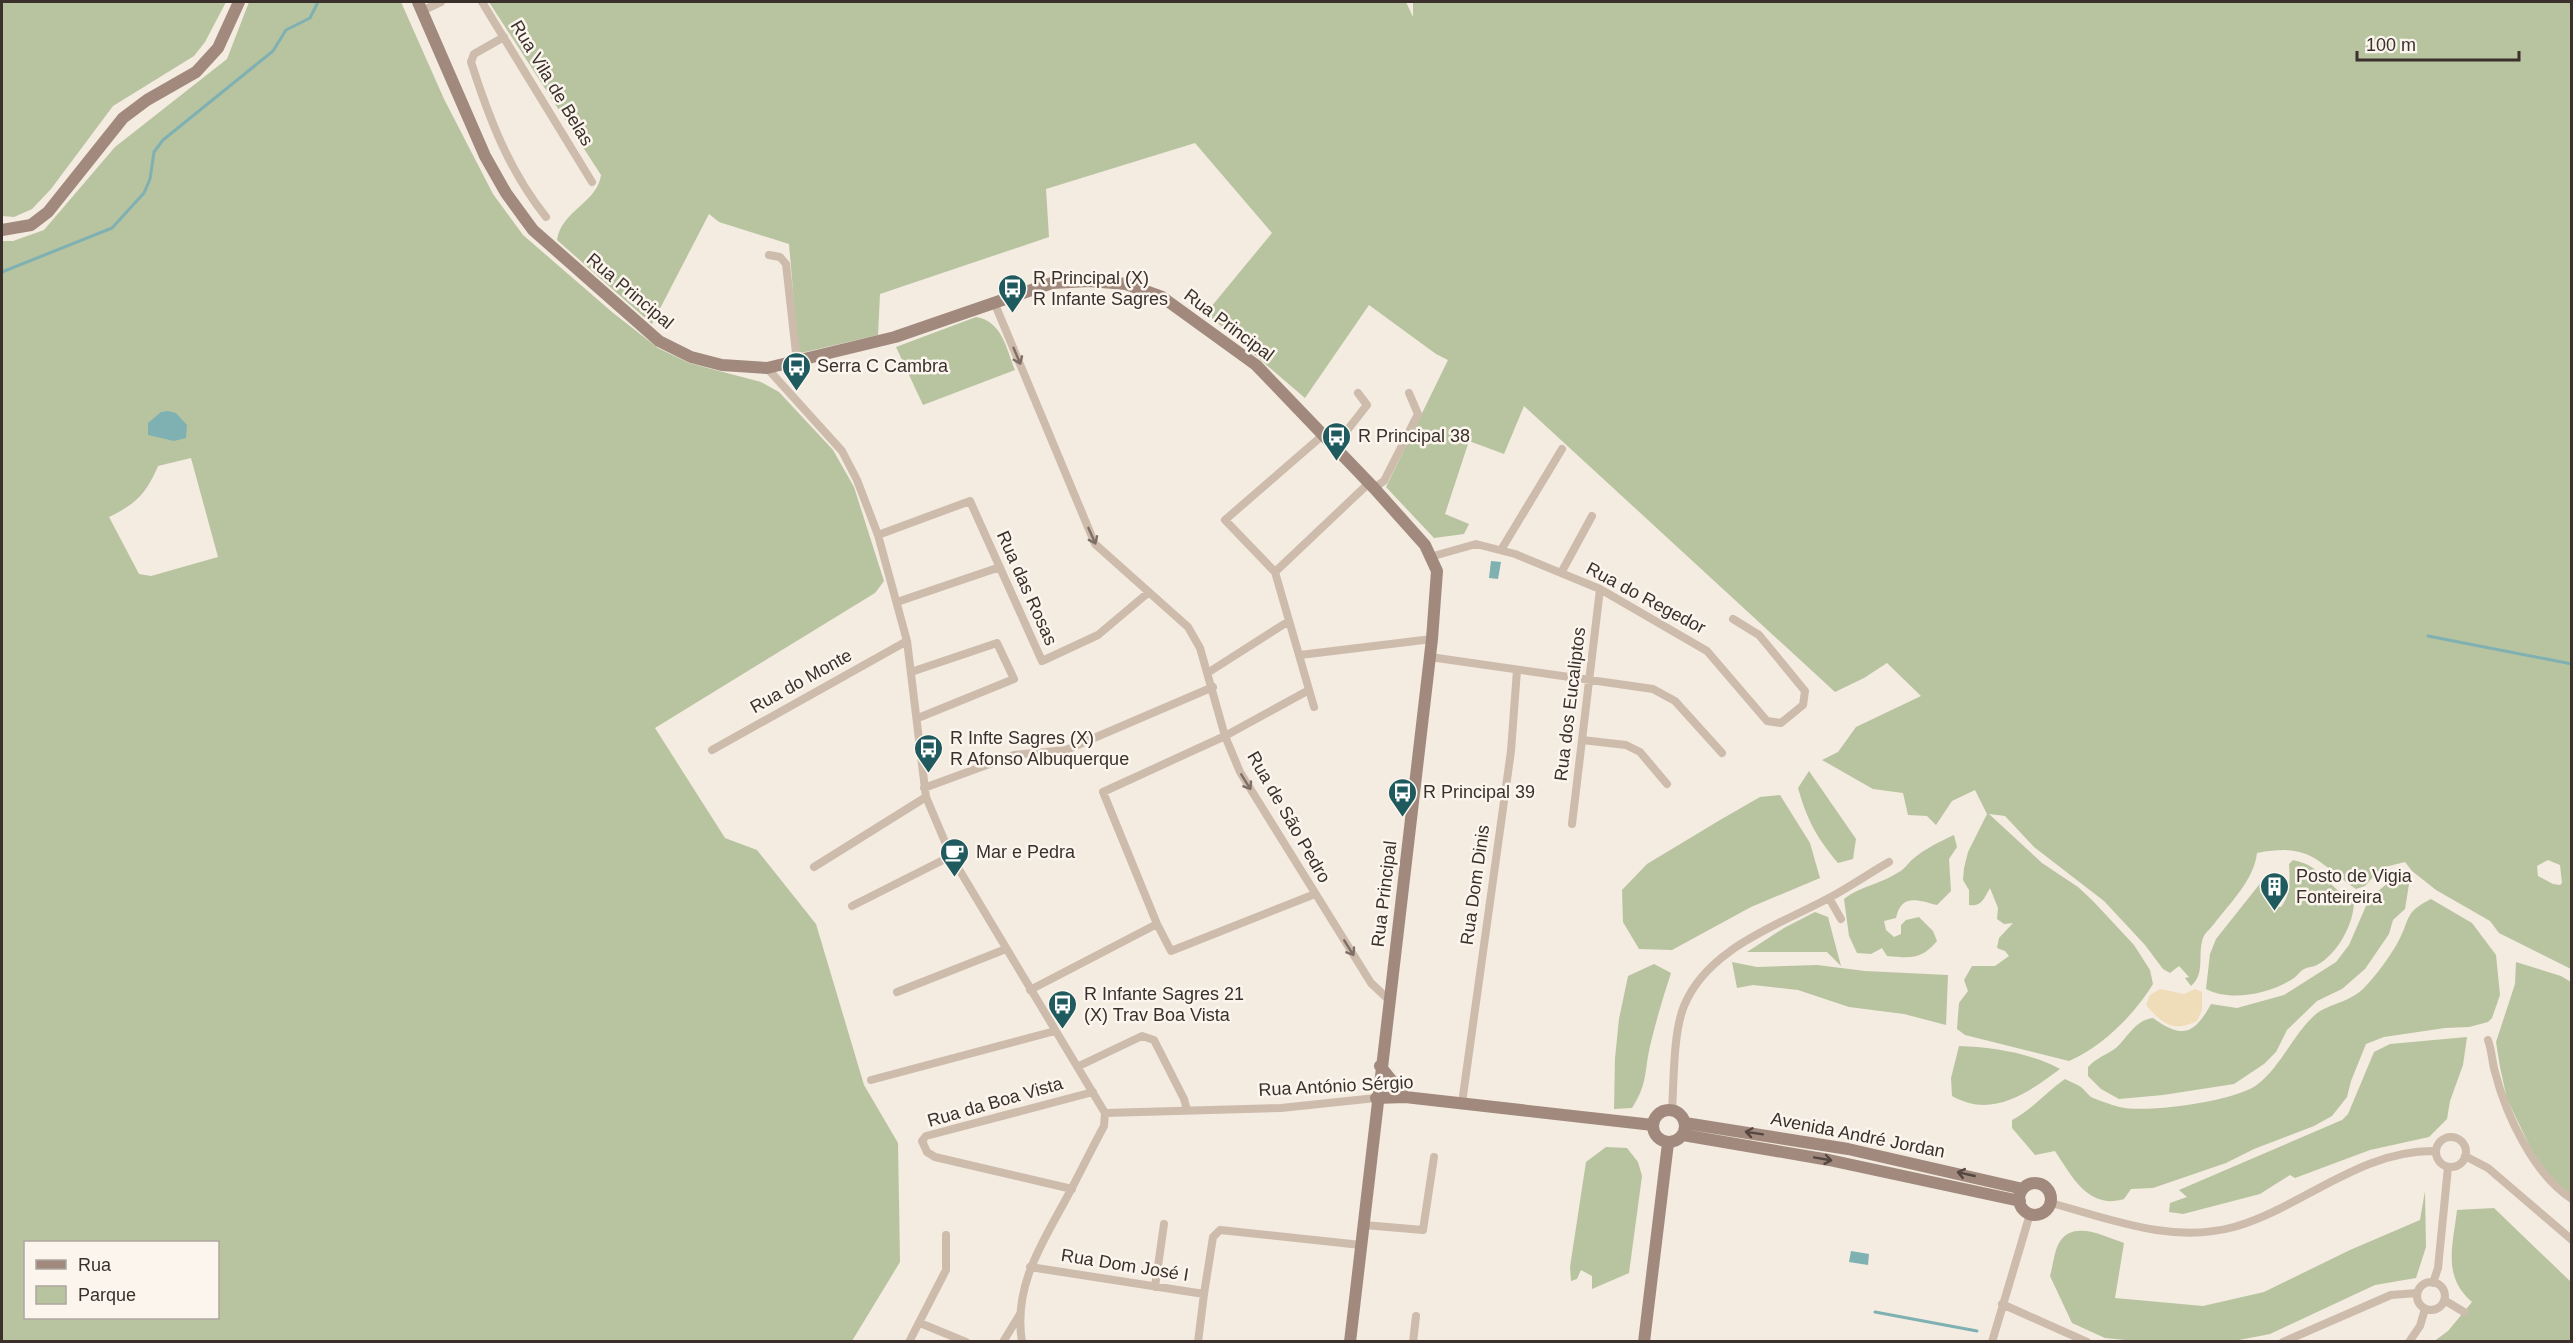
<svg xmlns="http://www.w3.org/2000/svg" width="2573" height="1343" font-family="Helvetica,sans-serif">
<rect width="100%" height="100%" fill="#f4ebe1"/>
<path fill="#b8c4a0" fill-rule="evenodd" d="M2 2H226L205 42 194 56 113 106 51 189 32 209 14 217 2 216Z
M249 2H401L444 99 493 194 523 235 612 312 658 348 689 363 761 382 779 392 833 450 854 487 884 581 875 593 655 728 725 838 757 850 816 924 864 1085 898 1143 900 1262 852 1341H2V241H13L44 230 115 147 227 59ZM191 458 218 557 151 576 139 574 109 517C136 504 146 494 158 466ZM26 1242H218V1318H26Z
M489 2H1406L1413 17V2H2571V969L2499 933 2490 921 2436 890 2412 871 2405 862 2381 868 2365 886 2356 889C2315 860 2311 843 2257 853 2254 880 2230 903 2214 924 2211 928 2204 934 2203 938 2197 955 2206 973 2191 986L2185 978 2189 977 2179 966 2170 973 2163 969 2145 945 2104 901 2034 847 2005 816 1989 814 2042 863 2078 887 2093 901 2134 945 2150 970 2153 984C2134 1015 2102 1047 2069 1061L1965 1035 1957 1029 1959 1003 1968 991 1964 980 1972 966H1995L2009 956 2005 951 1997 948 1999 938 2013 923 2004 924 1997 919 1998 908 1990 888C1984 898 1982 907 1969 905V890L1963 880 1964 868 1968 852 1987 814 1975 790 1952 801 1936 825 1927 816 1908 815 1903 793 1873 789 1822 760 1838 752 1856 727 1921 696 1887 663 1864 678 1835 692 1524 406 1504 454 1469 441 1445 514 1469 524 1464 534 1434 538 1386 487 1448 360 1436 354 1369 305 1305 398 1206 313 1272 233 1195 143 1046 189 1049 237 880 294 878 335 801 353 798 349 789 244 719 222 709 214 652 324 557 240C561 211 598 202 601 175ZM2548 860 2560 865 2562 883 2560 885 2553 884 2538 876 2537 866Z
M976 317C1002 321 1006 348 1015 370L923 405 896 347Z
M1809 771 1856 839 1853 859 1838 863C1817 838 1807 820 1798 788Z
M1780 795 1810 843 1820 878 1751 907 1672 950 1639 949 1623 922 1622 890 1647 864 1720 820 1760 797Z
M1954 835 1957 847 1949 859 1951 891 1937 905C1918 900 1901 893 1896 918L1884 921 1886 930 1894 937 1901 934V925L1906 920 1919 917 1933 931 1937 941C1921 960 1911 958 1887 956L1882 948 1871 954 1857 953 1849 936 1844 899C1860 886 1881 884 1899 872 1905 869 1908 863 1913 859 1926 848 1939 842 1954 835Z
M2293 860C2326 867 2326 889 2354 899 2355 922 2338 954 2317 965 2313 967 2308 967 2304 969 2300 971 2297 976 2294 978 2270 994 2230 1002 2206 989L2210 954 2216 939 2266 876 2272 905 2281 907C2291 895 2290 879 2289 864Z
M2397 875 2409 884 2405 909 2393 920 2389 934 2365 969 2342 989 2317 1001 2287 1030 2276 1052 2264 1064 2234 1084 2163 1095 2119 1099 2101 1089 2088 1076V1067C2096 1058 2106 1055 2116 1048 2128 1037 2135 1020 2153 1018 2182 1039 2194 1035 2211 1004L2237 1008 2284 995 2336 962 2349 945 2369 899Z
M2431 899 2472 923 2496 955 2500 995 2492 1018 2488 1022 2469 1027 2445 1028 2384 1037 2366 1044 2351 1081 2347 1097 2332 1116 2314 1126 2254 1149 2226 1163 2153 1188 2131 1189 2124 1199C2088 1210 2072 1176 2055 1151L2035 1155 2012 1128V1120C2032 1110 2046 1092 2065 1079 2070 1082 2077 1084 2081 1087 2085 1090 2087 1094 2091 1097 2098 1100 2109 1104 2116 1106 2141 1115 2238 1101 2258 1084 2282 1065 2293 1034 2316 1014 2329 1004 2350 1002 2364 988 2375 977 2392 954 2399 940 2411 917 2404 913 2431 899Z
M1815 912 1828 917 1841 966 1827 952H1747L1784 928Z
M1732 962 1757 967 1817 965 1865 971 1948 975 1946 1025 1904 1014 1849 1007 1798 990 1753 985 1737 988Z
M2516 962 2561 976 2571 982V1194L2551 1179 2533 1153 2507 1099 2500 1067 2496 1042 2515 984Z
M1654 964 1671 973C1663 997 1656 1021 1650 1046 1644 1073 1648 1083 1632 1108L1614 1109 1615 1058 1619 1019 1628 976Z
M2467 1037 2463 1065 2450 1101 2447 1119 2429 1137 2370 1150 2295 1178 2290 1175 2260 1194 2183 1214 2169 1212 2170 1203 2187 1197 2179 1190 2342 1120 2348 1114 2374 1052 2390 1044Z
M1959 1046C1992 1047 2031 1053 2060 1069 2028 1093 1992 1119 1952 1096L1951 1078Z
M1606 1147 1627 1148 1638 1162 1642 1176 1629 1273 1592 1289V1276L1581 1270 1577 1279 1571 1281 1570 1267 1586 1162Z
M2425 1191 2426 1247 2416 1278 2375 1285 2270 1334 2234 1341H2135L2105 1338 2072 1323 2050 1276C2053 1266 2054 1252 2059 1243 2073 1219 2105 1237 2124 1243L2115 1298 2203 1306 2264 1292 2350 1250 2420 1220Z
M2494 1208 2571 1282V1341L2433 1342 2448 1331 2472 1302C2442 1276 2453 1246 2457 1210Z"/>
<path fill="#efdcb8" d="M2160 989 2184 994 2195 989 2202 992V1010L2197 1021C2172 1033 2162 1023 2146 1005L2150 995Z"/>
<path fill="#7fb0b2" d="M168 411 176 413 187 425 186 438 174 441 148 435V423L161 412Z
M1491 561 1501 562 1498 579 1489 578Z
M1851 1251 1869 1254 1868 1265 1849 1262Z"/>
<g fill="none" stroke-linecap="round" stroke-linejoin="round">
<path stroke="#7fb0b2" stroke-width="3" d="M2 272 112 228 144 193 150 179 154 152 163 140 273 51 286 30 310 18 318 2
M2428 636 2572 664
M1875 1312 1977 1331"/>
<path stroke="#cdbbac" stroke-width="8" d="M482 2 592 182
M428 8 441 2
M504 37 474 54 471 62C489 118 509 171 546 217
M769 255 780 257 786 264 797 362
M994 302 1095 544 1188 627 1200 648 1225 736 1240 772 1371 983 1389 1000
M767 368 842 451 857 480 878 535 907 641 926 797 951 856 1105 1113 1104 1126C1091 1150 1079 1175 1066 1199 1041 1245 1013 1287 1022 1342
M1334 447 1367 405 1358 393
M1374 488 1384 481 1418 414 1409 393
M878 535 970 501 1042 661 1098 635 1149 592
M1501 550 1562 449
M1430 557 1476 544 1515 554 1600 589 1707 651 1767 721 1781 723 1803 705 1805 691 1759 635 1733 619
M1275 572 1369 483
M1561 573 1592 516
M897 602 1000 567
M1300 655 1432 639
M1430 657 1653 689 1675 701 1722 753
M911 672 997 643 1014 679 918 718
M1209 672 1289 621
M1309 690 1225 736 1103 792 1157 924 1171 951 1315 894
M1314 707 1275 572 1225 520 1323 435
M1582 740 1626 745 1640 752 1667 784
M712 750 907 641
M924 788 1014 755 1066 750 1213 687
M1572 824 1600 589
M814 867 926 797
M1829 898 1841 919
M852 906 951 856
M1030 990 1157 924
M897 992 1006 949
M2488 1040C2492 1051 2492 1062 2495 1072 2506 1115 2534 1175 2572 1199
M1079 1066 1142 1036 1154 1040 1184 1099 1187 1110
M871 1080 1055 1031
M1462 1103 1511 751 1517 670
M1672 1110C1674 1081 1673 1033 1684 1006 1707 949 1776 926 1827 899 1848 888 1868 874 1889 862
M1105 1113 1281 1108 1376 1098
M2436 1152a15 15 0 1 1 30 0a15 15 0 1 1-30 0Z
M2465 1156 2488 1168 2572 1240
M1072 1189 935 1157 927 1152 922 1141 926 1136 1093 1092
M2051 1203C2110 1219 2172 1244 2234 1227 2303 1207 2361 1149 2436 1151
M1364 1225 1423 1230 1434 1157
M1030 1267 1204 1294 1198 1342
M2417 1296a14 14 0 1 1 28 0a14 14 0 1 1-28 0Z
M2433 1283 2438 1268 2448 1167
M1155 1287 1164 1224
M1204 1294 1213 1237 1220 1230 1361 1245
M2444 1300 2464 1312
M2002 1304 2087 1342
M920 1323 966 1342
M909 1342 946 1270V1235
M1003 1342 1020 1314
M1413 1342 1416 1316
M1992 1342 2030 1214
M2283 1342 2391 1295 2417 1293
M2409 1342 2420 1326 2425 1309"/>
<path stroke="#a18a7d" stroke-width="12" d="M418 2 485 156 506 193 533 230 659 341 691 357 722 365 767 368 895 337 1052 283 1089 281 1126 284 1162 297 1256 365 1374 488 1425 545 1437 571 1432 639 1350 1342
M2 230 31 225 48 212 123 118 147 100 196 72 218 48 239 2
M1380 1066 1405 1097
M1376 1098 1405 1097 1653 1125
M1653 1126a16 16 0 1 1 32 0a16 16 0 1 1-32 0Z
M1685 1123 1848 1149 2023 1189
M1683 1135 1829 1160 2020 1201
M2019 1199a16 16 0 1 1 32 0a16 16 0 1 1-32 0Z
M1644 1342 1668 1143"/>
</g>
<defs><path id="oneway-shaft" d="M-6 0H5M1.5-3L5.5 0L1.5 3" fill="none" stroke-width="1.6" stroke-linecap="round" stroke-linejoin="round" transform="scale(1.5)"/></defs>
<g stroke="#7d6f65">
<use href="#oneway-shaft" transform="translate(1017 356) rotate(67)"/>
<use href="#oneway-shaft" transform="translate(1092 536) rotate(66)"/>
<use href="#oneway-shaft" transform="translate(1246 782) rotate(58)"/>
<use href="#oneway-shaft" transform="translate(1349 948) rotate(58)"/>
</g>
<g stroke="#544640">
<use href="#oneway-shaft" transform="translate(1754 1133) rotate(-171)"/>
<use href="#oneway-shaft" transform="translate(1823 1159) rotate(10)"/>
<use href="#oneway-shaft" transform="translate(1966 1174) rotate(-167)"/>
</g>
<defs>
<symbol id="bus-pin" viewBox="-11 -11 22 30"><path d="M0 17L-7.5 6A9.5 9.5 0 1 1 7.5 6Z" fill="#1f5a5e" stroke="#fbf5ee"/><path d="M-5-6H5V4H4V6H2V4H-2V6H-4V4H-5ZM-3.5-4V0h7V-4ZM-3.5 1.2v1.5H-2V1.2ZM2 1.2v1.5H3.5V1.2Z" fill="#fff"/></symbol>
<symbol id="cafe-pin" viewBox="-11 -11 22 30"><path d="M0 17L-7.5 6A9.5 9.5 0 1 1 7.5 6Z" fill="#1f5a5e" stroke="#fbf5ee"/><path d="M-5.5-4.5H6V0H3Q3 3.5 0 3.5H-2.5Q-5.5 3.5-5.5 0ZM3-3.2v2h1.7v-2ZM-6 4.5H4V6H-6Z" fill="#fff"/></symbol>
<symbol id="building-pin" viewBox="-11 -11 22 30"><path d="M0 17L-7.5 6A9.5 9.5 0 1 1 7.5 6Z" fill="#1f5a5e" stroke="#fbf5ee"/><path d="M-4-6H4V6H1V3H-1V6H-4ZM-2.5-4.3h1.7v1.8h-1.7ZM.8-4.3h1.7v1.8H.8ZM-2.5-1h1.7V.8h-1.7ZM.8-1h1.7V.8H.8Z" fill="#fff"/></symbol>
</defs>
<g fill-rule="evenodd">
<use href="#bus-pin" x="996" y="272" width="33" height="45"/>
<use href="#bus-pin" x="780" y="350" width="33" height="45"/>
<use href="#bus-pin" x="1320" y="420" width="33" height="45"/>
<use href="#bus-pin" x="912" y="732" width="33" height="45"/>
<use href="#bus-pin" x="1386" y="776" width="33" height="45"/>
<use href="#cafe-pin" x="938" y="836" width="33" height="45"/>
<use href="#building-pin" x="2258" y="870" width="33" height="45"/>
<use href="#bus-pin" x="1046" y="988" width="33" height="45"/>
</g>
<g text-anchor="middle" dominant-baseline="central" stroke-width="5" stroke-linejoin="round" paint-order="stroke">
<g font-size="18" fill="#3b302b" stroke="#fbf5ee">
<text transform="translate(552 83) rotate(59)">Rua Vila de Belas</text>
<text transform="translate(630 291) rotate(40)">Rua Principal</text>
<text transform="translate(1229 325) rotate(37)">Rua Principal</text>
<text transform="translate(1027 588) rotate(66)">Rua das Rosas</text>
<text transform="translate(1646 598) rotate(28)">Rua do Regedor</text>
<text transform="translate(801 681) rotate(-29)">Rua do Monte</text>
<text transform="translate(1570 704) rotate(-83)">Rua dos Eucaliptos</text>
<text transform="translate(1289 817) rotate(60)">Rua de São Pedro</text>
<text transform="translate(1475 885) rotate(-82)">Rua Dom Dinis</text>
<text transform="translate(1384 894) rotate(-83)">Rua Principal</text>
<text transform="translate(1336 1086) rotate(-3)">Rua António Sérgio</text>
<text transform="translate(995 1102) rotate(-16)">Rua da Boa Vista</text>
<text transform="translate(1858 1135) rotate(11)">Avenida André Jordan</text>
<text transform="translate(1125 1265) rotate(9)">Rua Dom José I</text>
</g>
<g font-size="18" fill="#3b302b" stroke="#fbf5ee" text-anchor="start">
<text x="1033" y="278">R Principal (X)<tspan x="1033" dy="21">R Infante Sagres</tspan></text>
<text x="817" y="366">Serra C Cambra</text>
<text x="1358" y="436">R Principal 38</text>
<text x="950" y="738">R Infte Sagres (X)<tspan x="950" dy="21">R Afonso Albuquerque</tspan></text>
<text x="1423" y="792">R Principal 39</text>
<text x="976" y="852">Mar e Pedra</text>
<text x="2296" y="876">Posto de Vigia<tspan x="2296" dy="21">Fonteireira</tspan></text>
<text x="1084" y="994">R Infante Sagres 21<tspan x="1084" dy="21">(X) Trav Boa Vista</tspan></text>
</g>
</g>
<rect width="2573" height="1343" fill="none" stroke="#3b302b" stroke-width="6"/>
<rect x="24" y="1241" width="195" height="78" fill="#fbf5ee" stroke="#aea6a0" stroke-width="1.5"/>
<rect x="36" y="1260" width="30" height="9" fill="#a18a7d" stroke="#aea6a0" stroke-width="1.5"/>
<text x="78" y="1271" font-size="18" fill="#3b302b">Rua</text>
<rect x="36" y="1286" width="30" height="18" fill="#b8c4a0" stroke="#aea6a0" stroke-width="1.5"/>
<text x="78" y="1301" font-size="18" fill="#3b302b">Parque</text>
<path d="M2357 51v9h162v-9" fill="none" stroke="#3b302b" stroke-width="3"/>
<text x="2366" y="51" font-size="18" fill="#3b302b" stroke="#fbf5ee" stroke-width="4.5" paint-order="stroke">100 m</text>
</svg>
